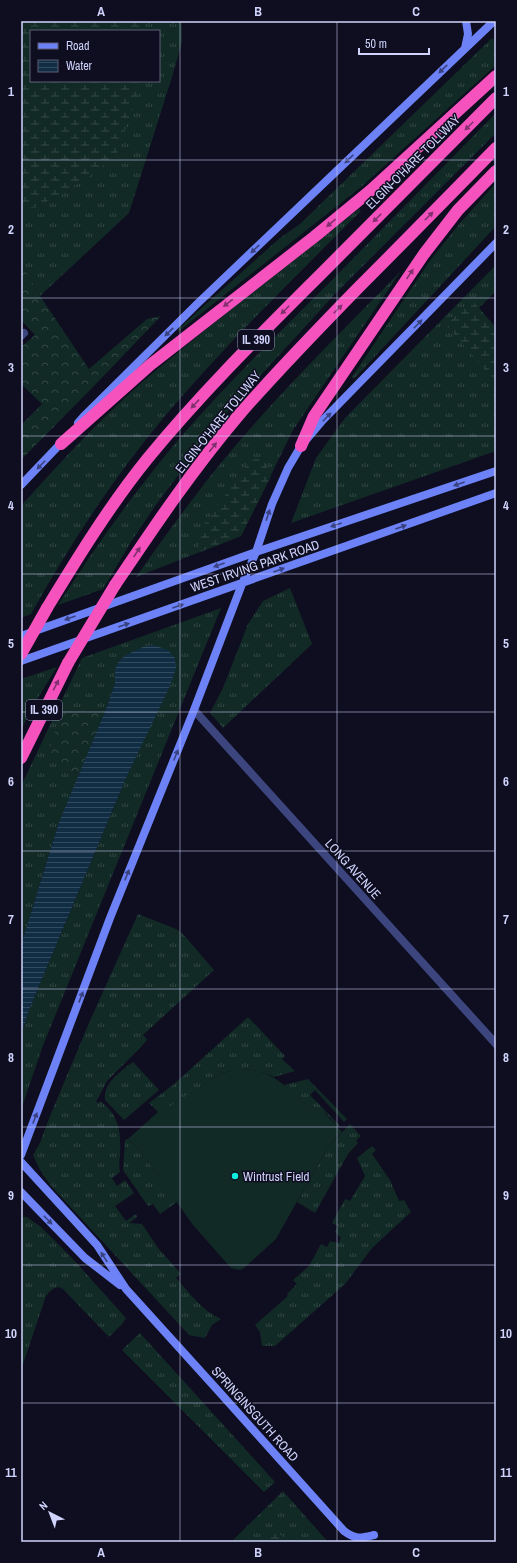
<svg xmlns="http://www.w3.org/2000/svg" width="517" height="1563" font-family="'Archivo Narrow',sans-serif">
<defs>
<pattern id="grass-tufts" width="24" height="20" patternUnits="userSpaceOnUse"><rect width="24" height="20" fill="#122a25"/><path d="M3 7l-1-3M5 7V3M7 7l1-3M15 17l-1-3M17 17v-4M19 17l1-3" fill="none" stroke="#334846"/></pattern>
<pattern id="forest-crowns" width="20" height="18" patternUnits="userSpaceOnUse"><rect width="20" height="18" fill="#122a25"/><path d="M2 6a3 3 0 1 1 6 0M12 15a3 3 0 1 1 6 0" fill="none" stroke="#334846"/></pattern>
<pattern id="wetland-marsh" width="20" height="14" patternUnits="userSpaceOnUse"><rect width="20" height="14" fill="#122a25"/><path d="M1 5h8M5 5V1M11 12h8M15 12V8" fill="none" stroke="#334846"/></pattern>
<pattern id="water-rules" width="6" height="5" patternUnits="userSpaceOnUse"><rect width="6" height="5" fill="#102d43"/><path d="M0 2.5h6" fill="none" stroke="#324b5f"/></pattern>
</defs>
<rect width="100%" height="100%" fill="#0e0e20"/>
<path fill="url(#grass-tufts)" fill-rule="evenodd" d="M21 21H182V42L172 77 129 213 40 296 21 264ZM31 31H159V81H31Z
M492 38 496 42V65L361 187 179 331 177 330 280 238 300 224Z
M496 113V133L336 293 248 389 215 427 155 506 131 542 103 589 58 605C95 547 135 491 179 439 227 383 280 332 331 281 386 225 441 169 496 113Z
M496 183V226L354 379 352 377 429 262 460 223Z
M359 209 361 211C294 278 226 344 165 416 114 477 70 544 31 614L21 618V506C64 458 109 409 160 367 225 313 293 262 359 209Z
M496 265V291L479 308 496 328V451L291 523 316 458 345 418Z
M401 271 293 430 241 536 136 577C168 532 200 487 236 445 288 384 345 328 401 271Z
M290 588 312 644 223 728 210 713 223 688 248 624 263 601Z
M221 608 42 1048 21 1110V1035L29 1010 126 778 144 739 115 669V683L106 709 63 715 70 772 80 773 59 822 21 945V786L82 658Z
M57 667 31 709 21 731V679Z
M138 914 176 929 183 934 214 970 143 1035 147 1040 140 1048 107 1081 96 1102 99 1103 100 1101C120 1115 121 1133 120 1156 119 1161 119 1167 120 1172L112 1178 117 1186 125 1180 134 1193 115 1206 126 1221 136 1214 137 1217 129 1223 142 1224 158 1248 181 1274 176 1278C190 1293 201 1310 221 1319L212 1325 205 1338 189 1335 51 1186 40 1170 33 1155 40 1143 50 1116 89 1023Z
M248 1017 285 1056 282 1059 295 1071 274 1077C256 1068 237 1067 218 1075L160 1114 149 1103 173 1085Z
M133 1062 159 1090 124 1120 105 1100C103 1083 121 1071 133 1062Z
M308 1079 347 1119 344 1122 315 1090 310 1095 340 1126 338 1127C329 1117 325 1108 311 1110L309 1108 284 1085Z
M350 1124 361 1136 356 1140 358 1143 348 1154 315 1213 297 1202 327 1148Z
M128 1139 140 1150 177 1202 160 1214 153 1204 148 1206 123 1170 125 1140Z
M372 1146 376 1150 372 1154 390 1180 399 1201 404 1200 411 1212 372 1248 345 1284 275 1346H262L260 1332 255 1325 288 1296 287 1294 297 1284 293 1280 309 1266 321 1244 327 1247 330 1241 338 1243 341 1238 335 1232 338 1226 332 1223 345 1199 350 1201 365 1176 357 1158Z
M21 1217H27L41 1227 72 1258 126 1318 123 1323 109 1337 63 1289C56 1284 51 1290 46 1296L21 1370Z
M140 1333 275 1482 264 1492 122 1350Z
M283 1491 328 1542H231Z"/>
<path fill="url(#forest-crowns)" d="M21 264 40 296 89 369 147 319 161 316 91 389 21 460V425L42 404 21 384V347L35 335 21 320Z
M106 709 80 773 70 772 50 752 51 740 63 715Z"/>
<path fill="url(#wetland-marsh)" d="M21 21H144L141 31H31V81H142L116 156 86 179 37 207 21 211Z
M472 300 496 328V382L446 325Z
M263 457 271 476 241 536 200 552 197 534 250 461Z
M276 1531 289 1542H258L267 1534Z"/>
<path fill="#122a25" d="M235 1069C272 1068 284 1085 309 1108 313 1111 318 1108 322 1110L342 1132 327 1148 276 1239 244 1268 240 1270 231 1268 193 1225 140 1150 128 1139 158 1112 160 1113 218 1075Z"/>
<path fill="url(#water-rules)" d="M153 645 168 650 175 658 176 668 170 686 126 778 29 1010 21 1035V945L59 822 106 709 115 683V669L119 661 126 655 143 647Z"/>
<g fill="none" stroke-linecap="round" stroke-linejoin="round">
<path stroke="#3c457d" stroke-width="8" d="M21 336 24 333
M194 710 496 1044"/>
<path stroke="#6d82f7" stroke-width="8" d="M465 48 468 34 466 21
M78 423 85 415 197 304 494 21
M21 485 64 440
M21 636 256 552 496 471
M21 661 496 493
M21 1155 110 918 194 710 242 584 256 552 272 504 288 468 301 446 323 420 496 243
M21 1162 97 1245 126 1289 222 1395 344 1531C356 1540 361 1538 374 1535
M21 1192 85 1258 120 1285"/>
<path stroke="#f652be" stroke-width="12" d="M61 444 150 365 314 237 370 191 496 76
M301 446 314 416 424 254 458 210 496 171
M115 585C154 527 193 469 238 416 276 372 317 330 358 288 404 242 450 195 496 148
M47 608C78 557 110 505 148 458 202 392 262 333 322 273 380 215 438 157 496 98
M21 758 68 663"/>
<path stroke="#f652be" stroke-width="12" d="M21 654 47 608
M68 663 115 585"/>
</g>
<defs><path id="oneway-solid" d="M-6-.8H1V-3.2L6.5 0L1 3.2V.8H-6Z"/></defs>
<g fill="#394281">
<use href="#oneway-solid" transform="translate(443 69) rotate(136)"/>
<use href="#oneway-solid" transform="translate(349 159) rotate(136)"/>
<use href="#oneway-solid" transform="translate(255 249) rotate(136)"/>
<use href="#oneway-solid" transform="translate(418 324) rotate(-46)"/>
<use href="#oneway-solid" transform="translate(169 332) rotate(136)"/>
<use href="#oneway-solid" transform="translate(327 417) rotate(-46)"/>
<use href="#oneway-solid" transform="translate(41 465) rotate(134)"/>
<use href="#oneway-solid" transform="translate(459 484) rotate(161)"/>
<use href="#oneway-solid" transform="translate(268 515) rotate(-72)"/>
<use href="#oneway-solid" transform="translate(336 525) rotate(161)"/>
<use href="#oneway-solid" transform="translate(401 527) rotate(-20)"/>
<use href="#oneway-solid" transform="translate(219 565) rotate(160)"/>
<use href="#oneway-solid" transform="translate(279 570) rotate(-20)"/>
<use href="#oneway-solid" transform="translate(178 606) rotate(-19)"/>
<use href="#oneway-solid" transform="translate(70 618) rotate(160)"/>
<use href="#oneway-solid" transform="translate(124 625) rotate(-19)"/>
<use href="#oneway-solid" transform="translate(176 755) rotate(-68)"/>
<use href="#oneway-solid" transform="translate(127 875) rotate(-68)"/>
<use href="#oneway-solid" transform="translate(81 997) rotate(-69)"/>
<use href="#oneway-solid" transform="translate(35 1118) rotate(-69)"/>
<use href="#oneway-solid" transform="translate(48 1220) rotate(46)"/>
<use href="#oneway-solid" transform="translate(104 1257) rotate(-123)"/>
</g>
<g fill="#82306f">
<use href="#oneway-solid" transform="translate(469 126) rotate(135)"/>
<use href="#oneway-solid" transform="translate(429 216) rotate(-45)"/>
<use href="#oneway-solid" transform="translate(377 218) rotate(135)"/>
<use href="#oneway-solid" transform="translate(331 223) rotate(140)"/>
<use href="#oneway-solid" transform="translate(410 274) rotate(-56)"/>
<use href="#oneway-solid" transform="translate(228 303) rotate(142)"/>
<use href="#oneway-solid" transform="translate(338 309) rotate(-45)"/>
<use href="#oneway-solid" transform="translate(285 310) rotate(135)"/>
<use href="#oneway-solid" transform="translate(195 404) rotate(133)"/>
<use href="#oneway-solid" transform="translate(213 447) rotate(-52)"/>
<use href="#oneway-solid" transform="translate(137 552) rotate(-56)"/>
<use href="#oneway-solid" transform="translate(56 685) rotate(-63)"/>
</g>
<path fill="none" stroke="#d0d3fc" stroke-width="1" stroke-opacity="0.55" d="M180 21V1542M337 21V1542M21 160H496M21 298H496M21 436H496M21 574H496M21 712H496M21 851H496M21 989H496M21 1127H496M21 1265H496M21 1403H496"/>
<circle fill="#0decda" stroke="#0e0e20" stroke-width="1.5" cx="235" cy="1176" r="4"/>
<g text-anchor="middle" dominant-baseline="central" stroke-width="3" stroke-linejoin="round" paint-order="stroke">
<g fill="#0e0e20" stroke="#9698ba" stroke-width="1">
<rect x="238" y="330" width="36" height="20" rx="3"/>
<rect x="26" y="700" width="36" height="20" rx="3"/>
</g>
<g font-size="12" font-weight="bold" fill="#d0d3fc">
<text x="256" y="340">IL 390</text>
<text x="44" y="710">IL 390</text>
</g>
<g font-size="13" fill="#d0d3fc" stroke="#0e0e20">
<text transform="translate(413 162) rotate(-45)">ELGIN-O'HARE TOLLWAY</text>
<text transform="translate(218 422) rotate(-51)">ELGIN-O'HARE TOLLWAY</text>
<text transform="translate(255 566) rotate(-19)">WEST IRVING PARK ROAD</text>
<text transform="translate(353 869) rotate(48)">LONG AVENUE</text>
<text transform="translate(255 1414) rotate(48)">SPRINGINSGUTH ROAD</text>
</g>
<g font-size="13" fill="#d0d3fc" stroke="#0e0e20" text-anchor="start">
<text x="243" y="1176">Wintrust Field</text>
</g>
</g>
<rect width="517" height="1563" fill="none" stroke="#0e0e20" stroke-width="44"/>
<rect x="30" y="30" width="130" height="52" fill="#0e0e20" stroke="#5c5d78"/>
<rect x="38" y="43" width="20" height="6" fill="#6d82f7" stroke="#5c5d78"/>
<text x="66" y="50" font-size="12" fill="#d0d3fc">Road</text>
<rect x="38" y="60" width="20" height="12" fill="url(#water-rules)" stroke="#5c5d78"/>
<text x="66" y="70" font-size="12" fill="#d0d3fc">Water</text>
<g transform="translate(50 1513) rotate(318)" stroke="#0e0e20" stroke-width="3" paint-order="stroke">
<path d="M0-3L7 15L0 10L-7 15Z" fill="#d0d3fc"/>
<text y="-6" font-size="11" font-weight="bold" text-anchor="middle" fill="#d0d3fc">N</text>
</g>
<path d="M359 48v6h70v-6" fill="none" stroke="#d0d3fc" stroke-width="2"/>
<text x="365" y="48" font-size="12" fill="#d0d3fc" stroke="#0e0e20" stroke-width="3" paint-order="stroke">50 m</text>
<rect x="22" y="22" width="473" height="1519" fill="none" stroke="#d0d3fc" stroke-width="1.5"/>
<g font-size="13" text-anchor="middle" font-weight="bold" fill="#d0d3fc">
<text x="101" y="16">A</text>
<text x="258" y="16">B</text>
<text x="416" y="16">C</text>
<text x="11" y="96">1</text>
<text x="506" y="96">1</text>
<text x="11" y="234">2</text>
<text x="506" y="234">2</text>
<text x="11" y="372">3</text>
<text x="506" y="372">3</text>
<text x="11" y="510">4</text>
<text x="506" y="510">4</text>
<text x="11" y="648">5</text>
<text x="506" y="648">5</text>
<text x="11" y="786">6</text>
<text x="506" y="786">6</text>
<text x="11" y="924">7</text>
<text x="506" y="924">7</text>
<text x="11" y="1062">8</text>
<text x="506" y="1062">8</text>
<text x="11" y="1200">9</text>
<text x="506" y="1200">9</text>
<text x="11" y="1338">10</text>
<text x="506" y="1338">10</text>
<text x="11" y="1477">11</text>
<text x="506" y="1477">11</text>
<text x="101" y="1557">A</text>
<text x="258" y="1557">B</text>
<text x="416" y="1557">C</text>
</g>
</svg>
